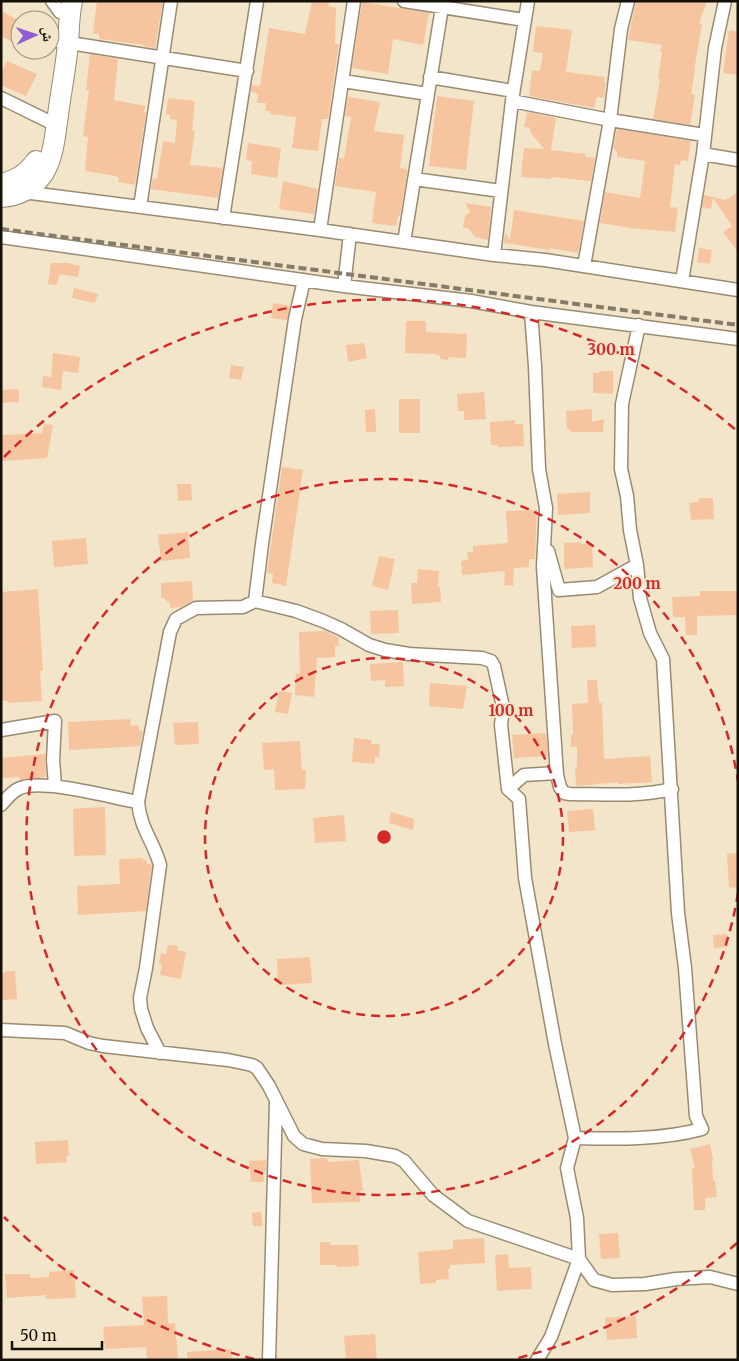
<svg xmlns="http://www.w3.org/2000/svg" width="739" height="1361" font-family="Merriweather,'Noto Naskh Arabic',serif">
<rect width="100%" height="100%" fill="#f2e5c9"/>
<path fill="#f7c4a0" d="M97 1H163L155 48 143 46 144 45 99 39V34L93 33Z
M312 1H323L329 3 328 6 336 8 335 44H339L328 119H322L318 151 292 148 296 117 270 114 271 111H265L266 103H257L258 94 251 91 252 85 260 86 269 28 305 34Z
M636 1H707L699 23 702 24 694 71H695L691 94 695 95 690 125 653 119 660 79 658 78 662 52H660L662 45 628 40Z
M362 2 429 13 423 45 393 39 388 74 352 68Z
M1 11 20 21V36L16 44 1 36Z
M536 26 572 30 566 72 605 77 604 82H606L604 98 597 97 594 108 529 96 532 70 540 71 543 53 533 52Z
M729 30 738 32V75L723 73Z
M90 54 118 59 114 100 145 106 144 112H146L135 185 118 182 119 178 116 176 85 171 88 137 83 136 89 90H86Z
M7 61 37 74 26 96 1 85V74Z
M437 96 474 101 466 170 429 166Z
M348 97 380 102 374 131 404 135 400 168 407 169V175L400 216H398L396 226 372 223 376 192 335 186 339 158 344 159 351 117 345 116Z
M168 98 195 101 192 130H195L190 165 223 168 218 198 151 189 153 178 157 179 163 141 175 143 177 120 170 119V115L166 114Z
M527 112 556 118 551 150 586 154 585 157 595 158 591 181 551 177V179L521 177 524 148 544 149 531 133 530 128 524 127Z
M617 129 691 141 688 161 681 160 680 165 675 164 670 207 678 208 675 232 630 228 600 223 605 192 640 198 641 191 645 161 617 157V152L613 148Z
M248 143 281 148 277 178 251 174 252 161 246 160Z
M283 181 318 189 314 214 279 209Z
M738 192V252L723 232 732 226 713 198 711 209 702 207 704 195 726 200Z
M465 203 491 207 488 240 475 237 468 228H463L465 216 470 212Z
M514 210 584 221 578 253 550 248V250L504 243 505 233 510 240Z
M699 248 712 250 710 264 697 262Z
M51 263H68L80 266 78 277 60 274 56 285 48 284Z
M74 288 98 294 95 303 72 298Z
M273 303 290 306 287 320 271 318Z
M406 321H426V332L467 334 466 358 449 357 448 360 440 359V356L436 355V354L405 353Z
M364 343 367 358 348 362 346 345Z
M53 353 80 357 78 373 63 371 61 390 42 387 43 376 51 377Z
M231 365 244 367 241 380 229 378Z
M600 371H613V394L593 393V373H599Z
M19 389V402L1 403V390Z
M484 392 486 419 464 420V411H458L457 394Z
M399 399H420V433H399Z
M375 409 376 432H366L365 410Z
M592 409V422L604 419 603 432H570V429H567L566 411Z
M515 420V424H523L524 446 497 447 498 445H491L490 422Z
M44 424 53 425 47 458 1 461V435L42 433Z
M282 467 303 470 286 586 272 583 273 574 267 573Z
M177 484H191L192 500 178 501Z
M590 492V513L558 515 557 494Z
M699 498H713L714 519 691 520 689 503 699 502Z
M537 510 535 559H529V567L514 568 513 586 504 585 505 571 462 575 461 561 468 560 467 552H473V546L508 543 506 511Z
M188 532 190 558 161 561 158 535Z
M86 538 88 564 54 567 52 541Z
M581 542V544H592L593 567 564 569V543Z
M379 556 395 559 388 590 372 586Z
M418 569 439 571 438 587H440L441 602 412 604 411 583H417Z
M192 581 193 601 181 607 170 608V603L161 597V583Z
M38 589 43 671H40L42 701 8 703V701H1V592Z
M700 591H738V615L697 616V635H686L685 617H673L672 597 700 596Z
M398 610 399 633 371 634 370 611Z
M595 625 596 647 572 648 571 626Z
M325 631 338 637 339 646H335V657L317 658 314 697 295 695 296 673 300 674 299 632Z
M403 662 404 686 385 687V680L371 681 370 664Z
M587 680H597L599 703H602L604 759 650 756 652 782 618 784V782L576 786 575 767H577V747H571V735H573L572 704 588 703Z
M430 683 467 686 463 709 429 706Z
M279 691 292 693 288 714 275 712Z
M130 719 131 726 139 725V731L143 730 140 746 69 750 68 722Z
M198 722 199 744 175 745 173 723Z
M546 733 548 756 514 758 512 735Z
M354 738 372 740 371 744H380L379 757H375V764L352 762Z
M300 741 302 770H306L305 789 275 790 274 769 264 770 262 743Z
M45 754 46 777 20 780 19 777 1 778V758Z
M100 807H105L106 855 74 856 73 809Z
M593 809 595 830 569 832 567 811Z
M391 812 414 819 413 830 389 823Z
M344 815 346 841 315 843 313 818Z
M738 853V887L729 888 727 854Z
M143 858V860H146L147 864H151L152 866 146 911 78 915 77 886 120 884 119 859Z
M727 934 728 947 714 948 713 935Z
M168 945 178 946 177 950 186 952 181 979 160 975 162 964 159 963 161 953 166 954Z
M310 957 312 983 278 985 277 959Z
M5 971H15L17 999 1 1000V973H5Z
M68 1140 69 1155 66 1156 67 1162 36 1164 35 1142Z
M710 1144 713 1160H712L713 1181H715L717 1197 705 1198V1210H694L692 1168H695L690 1149Z
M327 1158 328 1162 359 1160 363 1191H360V1202L312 1203 310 1159Z
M266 1160V1171H263L264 1182H251L249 1161Z
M261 1212 263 1226H253L252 1213Z
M618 1233 620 1258 601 1259 599 1234Z
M484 1238 485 1263 450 1265V1268L448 1269 449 1279 436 1280V1283L420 1284 418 1252 453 1249V1240Z
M320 1242H330V1245H358L359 1266 337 1267V1265H320Z
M508 1254 509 1268 531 1267 532 1289 497 1291 495 1255Z
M74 1270 76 1298 46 1299V1295L7 1298 5 1274H30V1278L49 1277V1272Z
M167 1296 168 1324 175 1323 178 1360H147L146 1347 105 1349 103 1327 144 1325 142 1297Z
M636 1316 637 1338 607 1340 605 1318Z
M375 1334 377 1360H346L344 1336Z
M231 1349 232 1360H187V1352Z"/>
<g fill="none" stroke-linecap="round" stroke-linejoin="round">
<defs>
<path id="street" d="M52 1 60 12 69 16
M404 1 524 20
M57 41 247 71
M430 77 513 91
M343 81 428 94
M1 98 56 125
M512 101 610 120 704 135
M703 154 738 160
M414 179 501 191
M21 190 23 192 320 230 494 255 545 260 738 290
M140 207 171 1
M223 218 257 1
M320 230 354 1
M1 237 344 286 350 234
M404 242 443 1
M494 255 512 101 528 1
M584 266 610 120 621 29 628 1
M682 281 703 154 715 48 725 1
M344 286 471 301 531 312 738 339
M531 312 535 366 539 469 546 508 543 567 557 775 560 787 564 793 570 794C604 794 639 797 672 789
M548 551 559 590 597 587 637 565
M255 601 262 544 295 319 304 280
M1 730 55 721 53 760 55 785
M1 805C6 799 12 792 18 789 40 777 112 798 138 802
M1 1030 65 1033 89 1043 103 1046 228 1060 252 1065 257 1068 269 1086 294 1136 303 1144 322 1149 366 1151 395 1156 404 1161 433 1195 468 1221 579 1259 594 1280 612 1285 645 1284 676 1279 710 1277 738 1284
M160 1053 147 1028 141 1009 140 998 146 968 160 865C154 842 140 828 138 802L170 632 176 619 196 608 243 607 255 601 296 611 323 621 341 629 369 645 385 650 409 654 482 658 491 661 494 666 503 707 501 725 508 789
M575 1138C617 1139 661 1140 702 1129L696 1116 685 968 678 913 663 659 650 633 640 598 637 565 630 530 627 496 621 469 622 404 639 325
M269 1360 276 1102
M537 1360 551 1337 579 1259 577 1218 567 1168 575 1138 555 1044 525 878 519 799 508 789 524 775 557 773"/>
<path id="primary" d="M1 184C17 180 27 174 36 161
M1 197C18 196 33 188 43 174 54 156 55 135 58 115 61 91 66 67 68 43 69 29 69 15 72 1"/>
</defs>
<use href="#street" stroke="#988b72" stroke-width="15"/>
<use href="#primary" stroke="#988b72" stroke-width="22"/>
<use href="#street" stroke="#fff" stroke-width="12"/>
<use href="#primary" stroke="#fff" stroke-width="20"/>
<path stroke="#847b68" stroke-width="4" stroke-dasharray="8 4" stroke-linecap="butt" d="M1 229 738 325"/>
</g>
<g fill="none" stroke="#d62828" stroke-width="2.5" stroke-dasharray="9 6">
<circle cx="384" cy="837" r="179"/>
<path d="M738 893A358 358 0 1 1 738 781"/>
<path d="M737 1243A538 538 0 0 1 514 1359M254 1359A538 538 0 0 1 4 1217M4 457A538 538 0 0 1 737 431"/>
</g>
<circle cx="384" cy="837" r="8" fill="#d62828" stroke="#f2e5c9" stroke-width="2.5"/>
<g font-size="15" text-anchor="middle" font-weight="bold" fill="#d62828" stroke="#f2e5c9" stroke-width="4" stroke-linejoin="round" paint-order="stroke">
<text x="611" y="355">300 m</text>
<text x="637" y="589">200 m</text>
<text x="511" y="716">100 m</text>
</g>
<rect width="739" height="1361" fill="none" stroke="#151007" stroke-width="5"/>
<g transform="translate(35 35) rotate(87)"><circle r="24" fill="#f2e5c9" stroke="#9a907b"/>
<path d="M0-4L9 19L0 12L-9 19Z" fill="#905dd5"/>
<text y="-8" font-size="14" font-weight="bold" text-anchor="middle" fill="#151007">ش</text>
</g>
<path d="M12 1341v8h90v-8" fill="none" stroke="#151007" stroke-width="2.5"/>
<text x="20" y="1341" font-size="15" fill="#151007" stroke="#f2e5c9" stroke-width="4" paint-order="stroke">50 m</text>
</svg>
